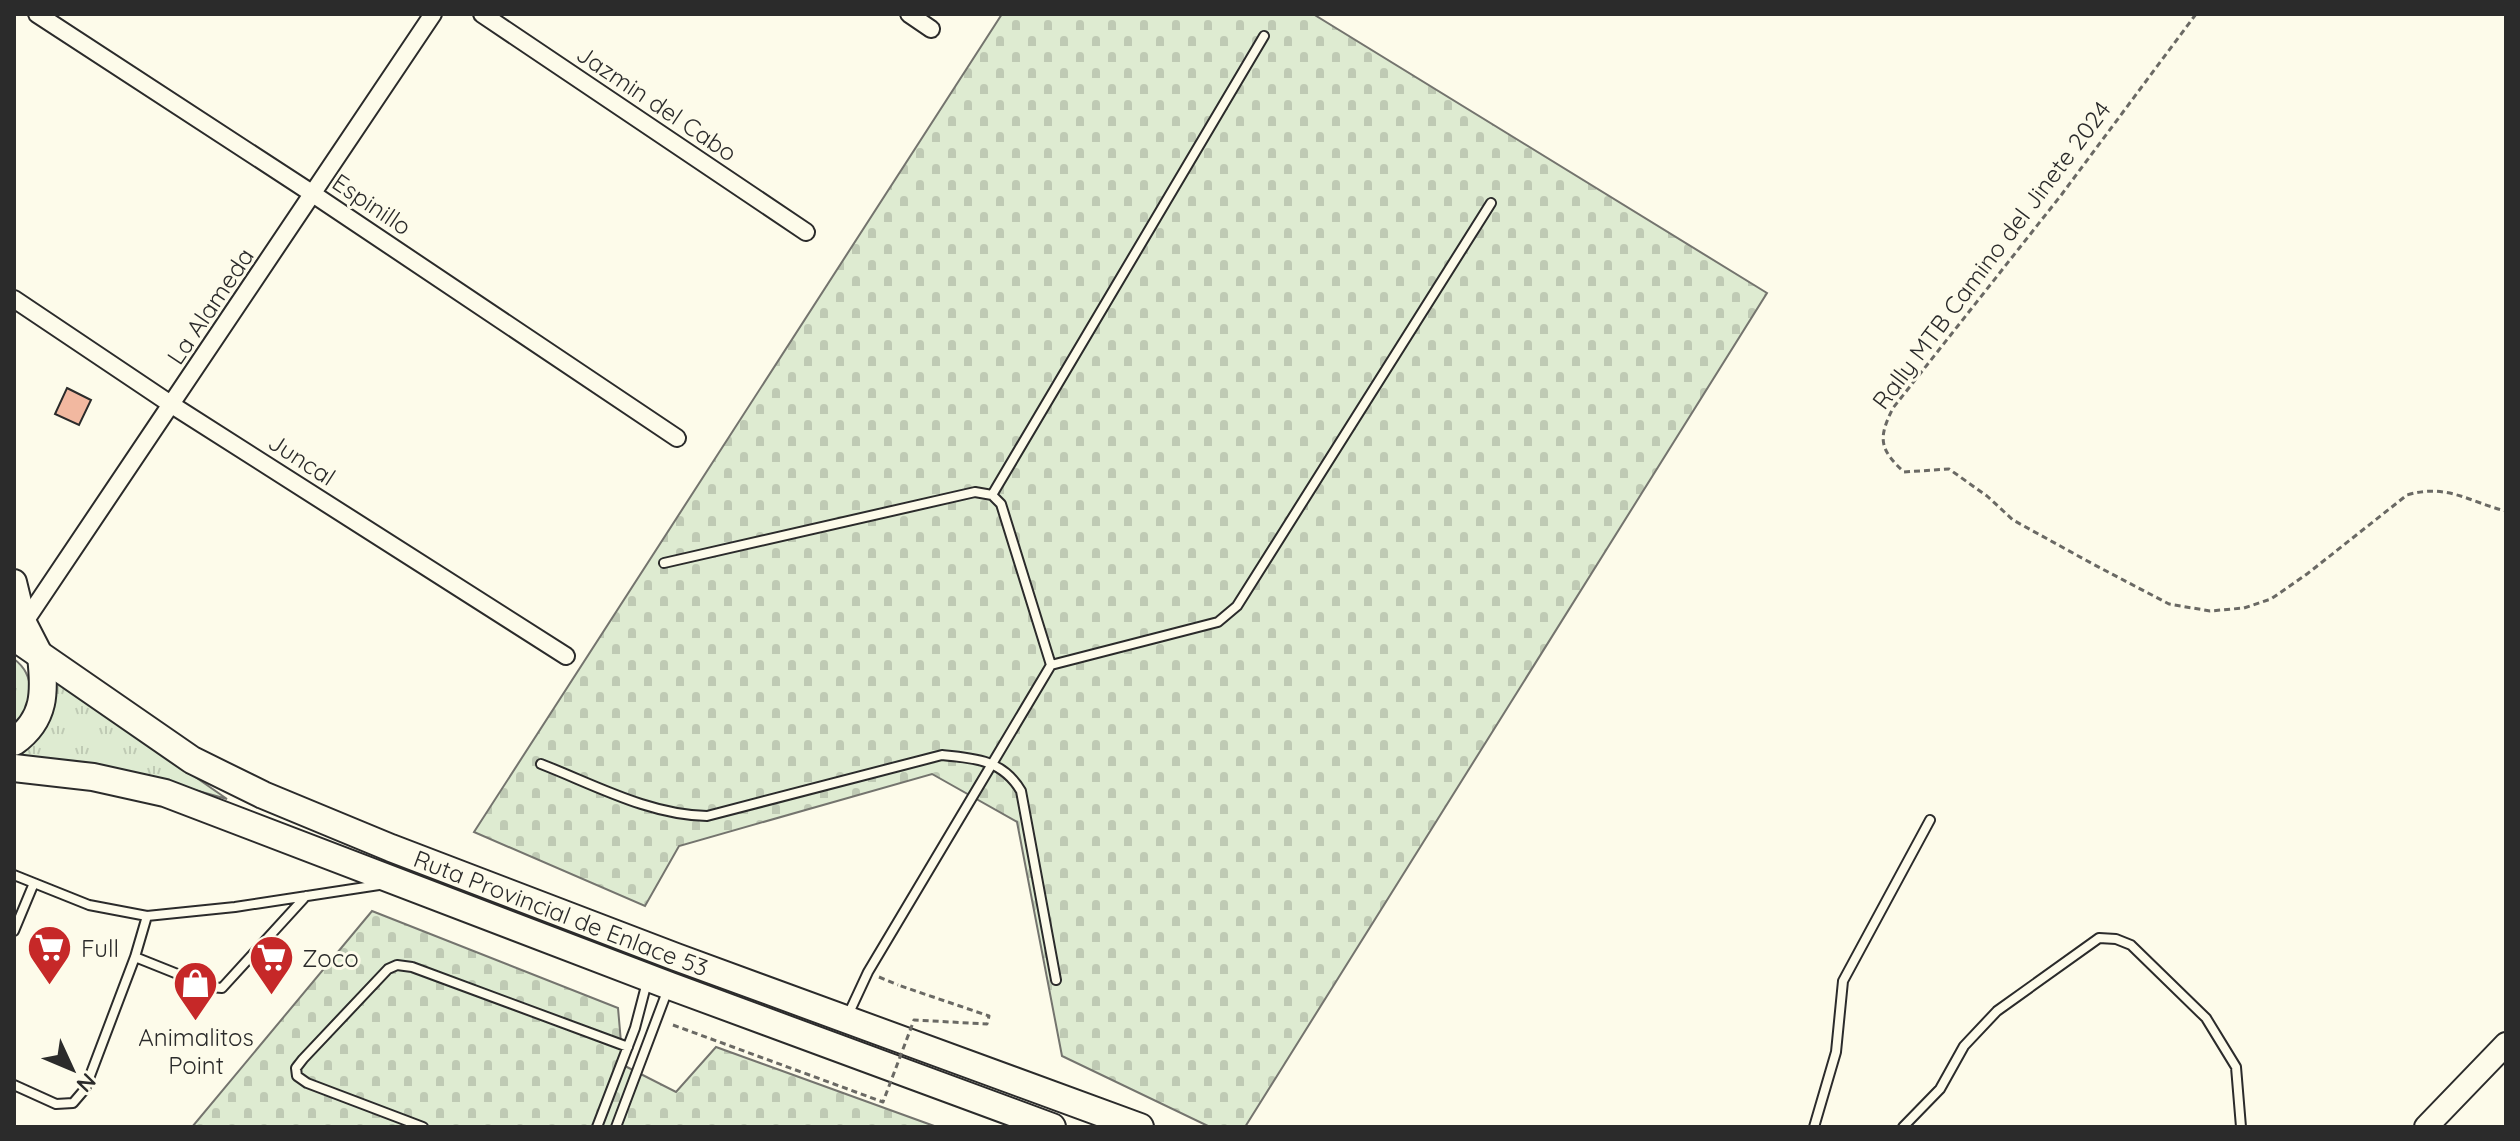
<svg xmlns="http://www.w3.org/2000/svg" width="2520" height="1141" font-family="Quicksand,sans-serif">
<defs>
<pattern id="grass-tufts" width="24" height="20" patternUnits="userSpaceOnUse" patternTransform="scale(2)"><rect width="24" height="20" fill="#deebd1"/><path d="M3 7l-1-3M5 7V3M7 7l1-3M15 17l-1-3M17 17v-4M19 17l1-3" fill="none" stroke="#bfcab4"/></pattern>
<pattern id="cemetery-stones" width="16" height="16" patternUnits="userSpaceOnUse" patternTransform="scale(2)"><rect width="16" height="16" fill="#deebd1"/><path d="M2 7V4a2 2 0 0 1 4 0v3zM10 15v-3a2 2 0 0 1 4 0v3z" fill="#bfcab4"/></pattern>
</defs>
<rect width="100%" height="100%" fill="#fdfbea"/>
<path fill="url(#grass-tufts)" stroke="#74746e" stroke-width="2" d="M14 659C37 676 34 709 14 727Z
M53 678 227 799 130 772 14 757Z"/>
<path fill="url(#cemetery-stones)" stroke="#74746e" stroke-width="2" d="M1002 14H1313L1767 293 1245 1127H1210L1062 1056 1017 822 932 774 679 846 645 906 474 832Z
M372 911 618 1008 623 1065 676 1092 716 1047 937 1127H192Z"/>
<path fill="#f2b8a0" stroke="#2b2b2b" stroke-width="2" d="M67 388 91 400 79 425 55 414Z"/>
<g fill="none" stroke-linecap="round" stroke-linejoin="round">
<defs>
<path id="service" d="M992 495 1264 36
M664 563 975 492 992 495 1001 504 1051 665
M541 764C595 785 649 815 707 816L942 755C975 758 1003 760 1021 791L1056 980
M14 875 89 905 147 916 235 907 379 885
M14 931 34 883
M135 957 210 987 222 988 306 896
M848 1015 868 972 1051 665 1218 622 1237 606 1491 203
M14 1085 56 1104 73 1103 85 1089 135 957 147 916
M423 1127 307 1083 297 1076 296 1068 303 1059 388 969 397 965 412 967 628 1047
M597 1127 635 1028 647 982
M616 1127 668 989
M1814 1127 1836 1052 1843 981 1930 820
M1903 1127 1940 1089 1964 1046 1997 1011 2099 938 2116 939 2131 945 2206 1018 2236 1067 2241 1127"/>
<path id="minor" d="M37 14 313 194 677 438
M482 14 806 232
M909 14 931 29
M14 299 172 405 566 656
M24 623 433 14"/>
<path id="tertiary" d="M2426 1127 2506 1044"/>
<path id="secondary" d="M14 582 24 623 41 656"/>
<g id="primary">
<path id="s1" d="M14 637 192 760 263 795 391 848 676 957 1140 1127"/>
<path d="M14 742C46 719 45 691 41 656"/>
<path d="M14 768 93 777 165 793 670 986 1052 1127"/>
</g>
</defs>
<use href="#service" stroke="#2b2b2b" stroke-width="12"/>
<use href="#minor" stroke="#2b2b2b" stroke-width="20"/>
<use href="#tertiary" stroke="#2b2b2b" stroke-width="26"/>
<use href="#secondary" stroke="#2b2b2b" stroke-width="28"/>
<use href="#primary" stroke="#2b2b2b" stroke-width="30"/>
<path stroke="#6a6964" stroke-width="3" stroke-dasharray="6 4" stroke-linecap="butt" d="M2196 14 2062 194 1893 408C1878 438 1879 449 1904 472L1949 469 1987 496 2013 520 2091 563 2169 604 2210 611 2244 608 2271 599 2307 574 2407 495C2447 483 2469 502 2506 511
M879 977 898 985"/>
<use href="#service" stroke="#fdfbea" stroke-width="8"/>
<use href="#minor" stroke="#fdfbea" stroke-width="16"/>
<use href="#tertiary" stroke="#fdfbea" stroke-width="22"/>
<use href="#secondary" stroke="#fdfbea" stroke-width="24"/>
<use href="#primary" stroke="#fdfbea" stroke-width="26"/>
<path stroke="#6a6964" stroke-width="3" stroke-dasharray="6 4" stroke-linecap="butt" d="M673 1025 883 1102 914 1020 987 1024 989 1016 898 985"/>
</g>
<defs>
<symbol id="supermarket-pin" viewBox="-11 -11 22 30"><path d="M0 17L-7.5 6A9.5 9.5 0 1 1 7.5 6Z" fill="#c62828" stroke="#fdfbea"/><path d="M-6-5.5h2.5l.6 2H6L4.5 2H-2.5L-4.4-4H-6ZM-1.5 3.2a1.3 1.3 0 1 0 .1 0ZM3 3.2a1.3 1.3 0 1 0 .1 0Z" fill="#fff"/></symbol>
<symbol id="shop-pin" viewBox="-11 -11 22 30"><path d="M0 17L-7.5 6A9.5 9.5 0 1 1 7.5 6Z" fill="#c62828" stroke="#fdfbea"/><path d="M-5-2.5h2.3a2.7 3.5 0 0 1 5.4 0H5L5.5 6h-11ZM-1.5-2.5h3a1.5 2.3 0 0 0-3 0Z" fill="#fff"/></symbol>
</defs>
<g fill-rule="evenodd">
<use href="#supermarket-pin" x="24" y="922" width="51" height="69"/>
<use href="#supermarket-pin" x="246" y="932" width="51" height="69"/>
<use href="#shop-pin" x="170" y="958" width="51" height="69"/>
</g>
<g text-anchor="middle" dominant-baseline="central" stroke-width="6" stroke-linejoin="round" paint-order="stroke">
<g font-size="24" fill="#2b2b2b" stroke="#fdfbea">
<text transform="translate(657 103) rotate(34)">Jazmin del Cabo</text>
<text transform="translate(372 204) rotate(34)">Espinillo</text>
<text transform="translate(1991 255) rotate(-53)">Rally MTB Camino del Jinete 2024</text>
<text transform="translate(210 306) rotate(-56)">La Alameda</text>
<text transform="translate(302 459) rotate(33)">Juncal</text>
<text stroke="none"><textPath href="#s1" startOffset="616">Ruta Provincial de Enlace 53</textPath></text>
</g>
<g font-size="24" fill="#2b2b2b" stroke="#fdfbea" text-anchor="start">
<text x="81" y="948">Full</text>
<text x="302" y="958">Zoco</text>
<text x="196" y="1037" text-anchor="middle">Animalitos<tspan x="196" dy="28">Point</tspan></text>
</g>
</g>
<rect width="2520" height="1141" fill="none" stroke="#2b2b2b" stroke-width="32"/>
<g transform="translate(72 1069) rotate(134)" stroke="#fdfbea" stroke-width="6" paint-order="stroke">
<path d="M0-6L14 30L0 20L-14 30Z" fill="#2b2b2b"/>
<text y="-12" font-size="22" font-weight="bold" text-anchor="middle" fill="#2b2b2b">N</text>
</g>
</svg>
